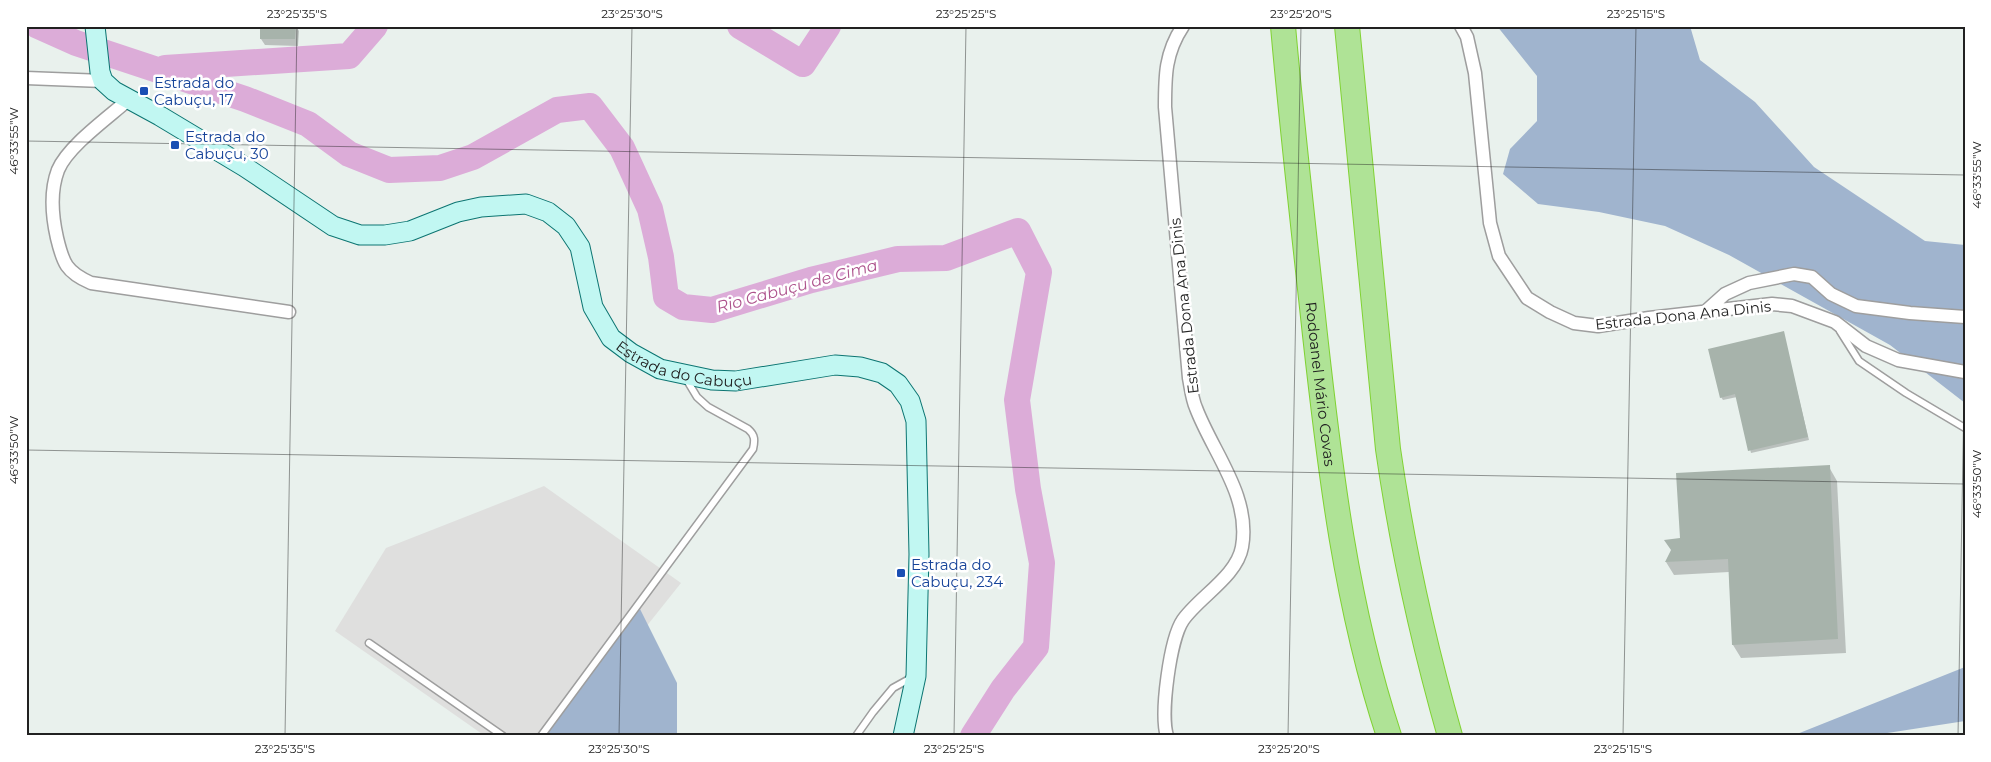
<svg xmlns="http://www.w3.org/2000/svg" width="1991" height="762" font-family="Montserrat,sans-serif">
<rect width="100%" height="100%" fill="#e9f1ed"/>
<path fill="#dfdfde" d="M544 486 681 583 559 736H485L335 631 386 548Z"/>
<path fill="#a0b4ce" d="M1497 26H1690L1700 60 1755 102 1814 167 1925 241 1965 245V403L1890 345 1729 255 1665 226 1599 212 1538 204 1503 174 1510 149 1537 121V76Z
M640 609 677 683V736H538Z
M1965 667V721L1868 736H1792Z"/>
<path fill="#0003" d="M261 26H296L299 31 298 46 265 45 261 39Z
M1783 333 1809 440 1751 453 1737 397 1723 400 1721 397Z
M1829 467 1837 481 1846 653 1741 658 1733 645 1729 572 1674 575 1666 562 1681 539Z"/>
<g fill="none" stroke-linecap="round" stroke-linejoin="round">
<path stroke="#dcacd8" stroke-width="26" d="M38 26 76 43 245 99 308 124 349 154 389 170 440 168 473 157 557 110 590 106 622 148 650 209 661 257 666 297 683 307 712 310 811 280 898 259 946 258 1018 231 1039 272 1017 400 1028 489 1042 563 1036 647 1003 689 973 736
M740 26 803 64 828 26
M165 68 349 56 375 26"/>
</g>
<path fill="#a7b3ab" d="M260 26H296L295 39H260Z
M1784 331 1808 437 1748 451 1735 394 1720 398 1708 349Z
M1830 465 1838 639 1732 645 1728 559 1665 562 1671 550 1664 540 1680 538 1676 473Z"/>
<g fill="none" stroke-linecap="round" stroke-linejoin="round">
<defs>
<path id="service" d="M1840 331 1859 361 1906 393 1965 428
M369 643 503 736
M541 736 753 449C755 440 755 435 748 429L708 407 697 397 685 377
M856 736 873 712 893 688 911 678"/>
<path id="minor" d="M1461 26 1467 37 1475 73 1490 223 1499 256 1527 298 1550 312 1574 323 1598 326 1649 318 1772 304 1792 306 1835 322 1866 346 1898 360 1965 372
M26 78 103 81
M128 100C109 117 68 146 58 170 50 191 52 216 57 238 63 263 66 272 91 283L289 312
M1706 311 1725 294 1749 283 1794 274 1812 277 1831 294 1856 306 1910 313 1965 317
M1167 736C1160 714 1170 639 1183 620 1199 597 1237 576 1242 547 1251 496 1213 453 1196 408 1192 399 1191 388 1189 378L1165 107C1165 76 1165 53 1183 26"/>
<g id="secondary">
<path id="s1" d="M95 26 100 72 103 81 114 91 160 116 245 167 333 226 360 235H385L410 231 458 212 481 207 526 204 548 212 566 226 580 247 593 307 611 338 631 353 660 369 712 380 736 381 835 365 860 367 882 373 898 384 910 401 916 421 919 554 916 676 903 736"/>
</g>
<g id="motorway">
<path id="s2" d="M1283 26C1292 129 1304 232 1315 335 1330 470 1346 606 1389 736"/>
<path d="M1347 26 1388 449C1402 547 1423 641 1450 736"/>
</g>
</defs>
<use href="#service" stroke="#9e9e9e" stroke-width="9"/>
<use href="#minor" stroke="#9e9e9e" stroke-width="15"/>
<use href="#secondary" stroke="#0c7572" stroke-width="21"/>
<use href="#motorway" stroke="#80d233" stroke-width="26"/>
<use href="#service" stroke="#fff" stroke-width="6"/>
<use href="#minor" stroke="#fff" stroke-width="12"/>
<use href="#secondary" stroke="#c1f7f2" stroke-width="19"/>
<use href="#motorway" stroke="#afe396" stroke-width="24"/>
</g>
<path fill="none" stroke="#212121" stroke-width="1" stroke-opacity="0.45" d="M26 141 1965 175M26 450 1965 484M285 736 297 26M619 736 632 26M954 736 966 26M1288 736 1301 26M1623 736 1636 26M1958 736 1965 339"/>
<g fill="#1a4fb4" stroke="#fff" stroke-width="2">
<rect x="139" y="86" width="10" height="10" rx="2.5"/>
<rect x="170" y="140" width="10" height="10" rx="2.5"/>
<rect x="896" y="568" width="10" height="10" rx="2.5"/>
</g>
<g text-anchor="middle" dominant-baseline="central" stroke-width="5" stroke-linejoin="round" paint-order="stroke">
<g font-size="15" fill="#164399" stroke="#fff" text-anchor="start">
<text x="154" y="82">Estrada do<tspan x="154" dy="17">Cabuçu, 17</tspan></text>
<text x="185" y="136">Estrada do<tspan x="185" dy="17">Cabuçu, 30</tspan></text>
<text x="911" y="564">Estrada do<tspan x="911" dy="17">Cabuçu, 234</tspan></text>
</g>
<g font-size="15" fill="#212121" stroke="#fff">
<text transform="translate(1184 306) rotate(-96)">Estrada Dona Ana Dinis</text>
<text transform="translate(1683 315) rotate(-6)">Estrada Dona Ana Dinis</text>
<text stroke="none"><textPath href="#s1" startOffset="776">Estrada do Cabuçu</textPath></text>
<text stroke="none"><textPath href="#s2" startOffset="360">Rodoanel Mário Covas</textPath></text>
</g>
<g font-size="16" font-style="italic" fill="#ad528c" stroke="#fff">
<text transform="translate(797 286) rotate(-15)">Rio Cabuçu de Cima</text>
</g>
</g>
<rect width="1991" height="762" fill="none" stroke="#ffffff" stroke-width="55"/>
<rect x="28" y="28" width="1936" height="706" fill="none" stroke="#212121" stroke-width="2"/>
<g font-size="12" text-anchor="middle" fill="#212121">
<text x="297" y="18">23°25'35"S</text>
<text x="632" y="18">23°25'30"S</text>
<text x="966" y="18">23°25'25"S</text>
<text x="1301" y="18">23°25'20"S</text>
<text x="1636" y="18">23°25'15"S</text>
<text transform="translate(14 141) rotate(-90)" y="4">46°33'55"W</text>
<text transform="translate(1977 175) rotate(-90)" y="4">46°33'55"W</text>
<text transform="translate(14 450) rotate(-90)" y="4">46°33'50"W</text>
<text transform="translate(1977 484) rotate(-90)" y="4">46°33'50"W</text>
<text x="285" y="753">23°25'35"S</text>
<text x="619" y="753">23°25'30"S</text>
<text x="954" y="753">23°25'25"S</text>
<text x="1289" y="753">23°25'20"S</text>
<text x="1623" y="753">23°25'15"S</text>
</g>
</svg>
